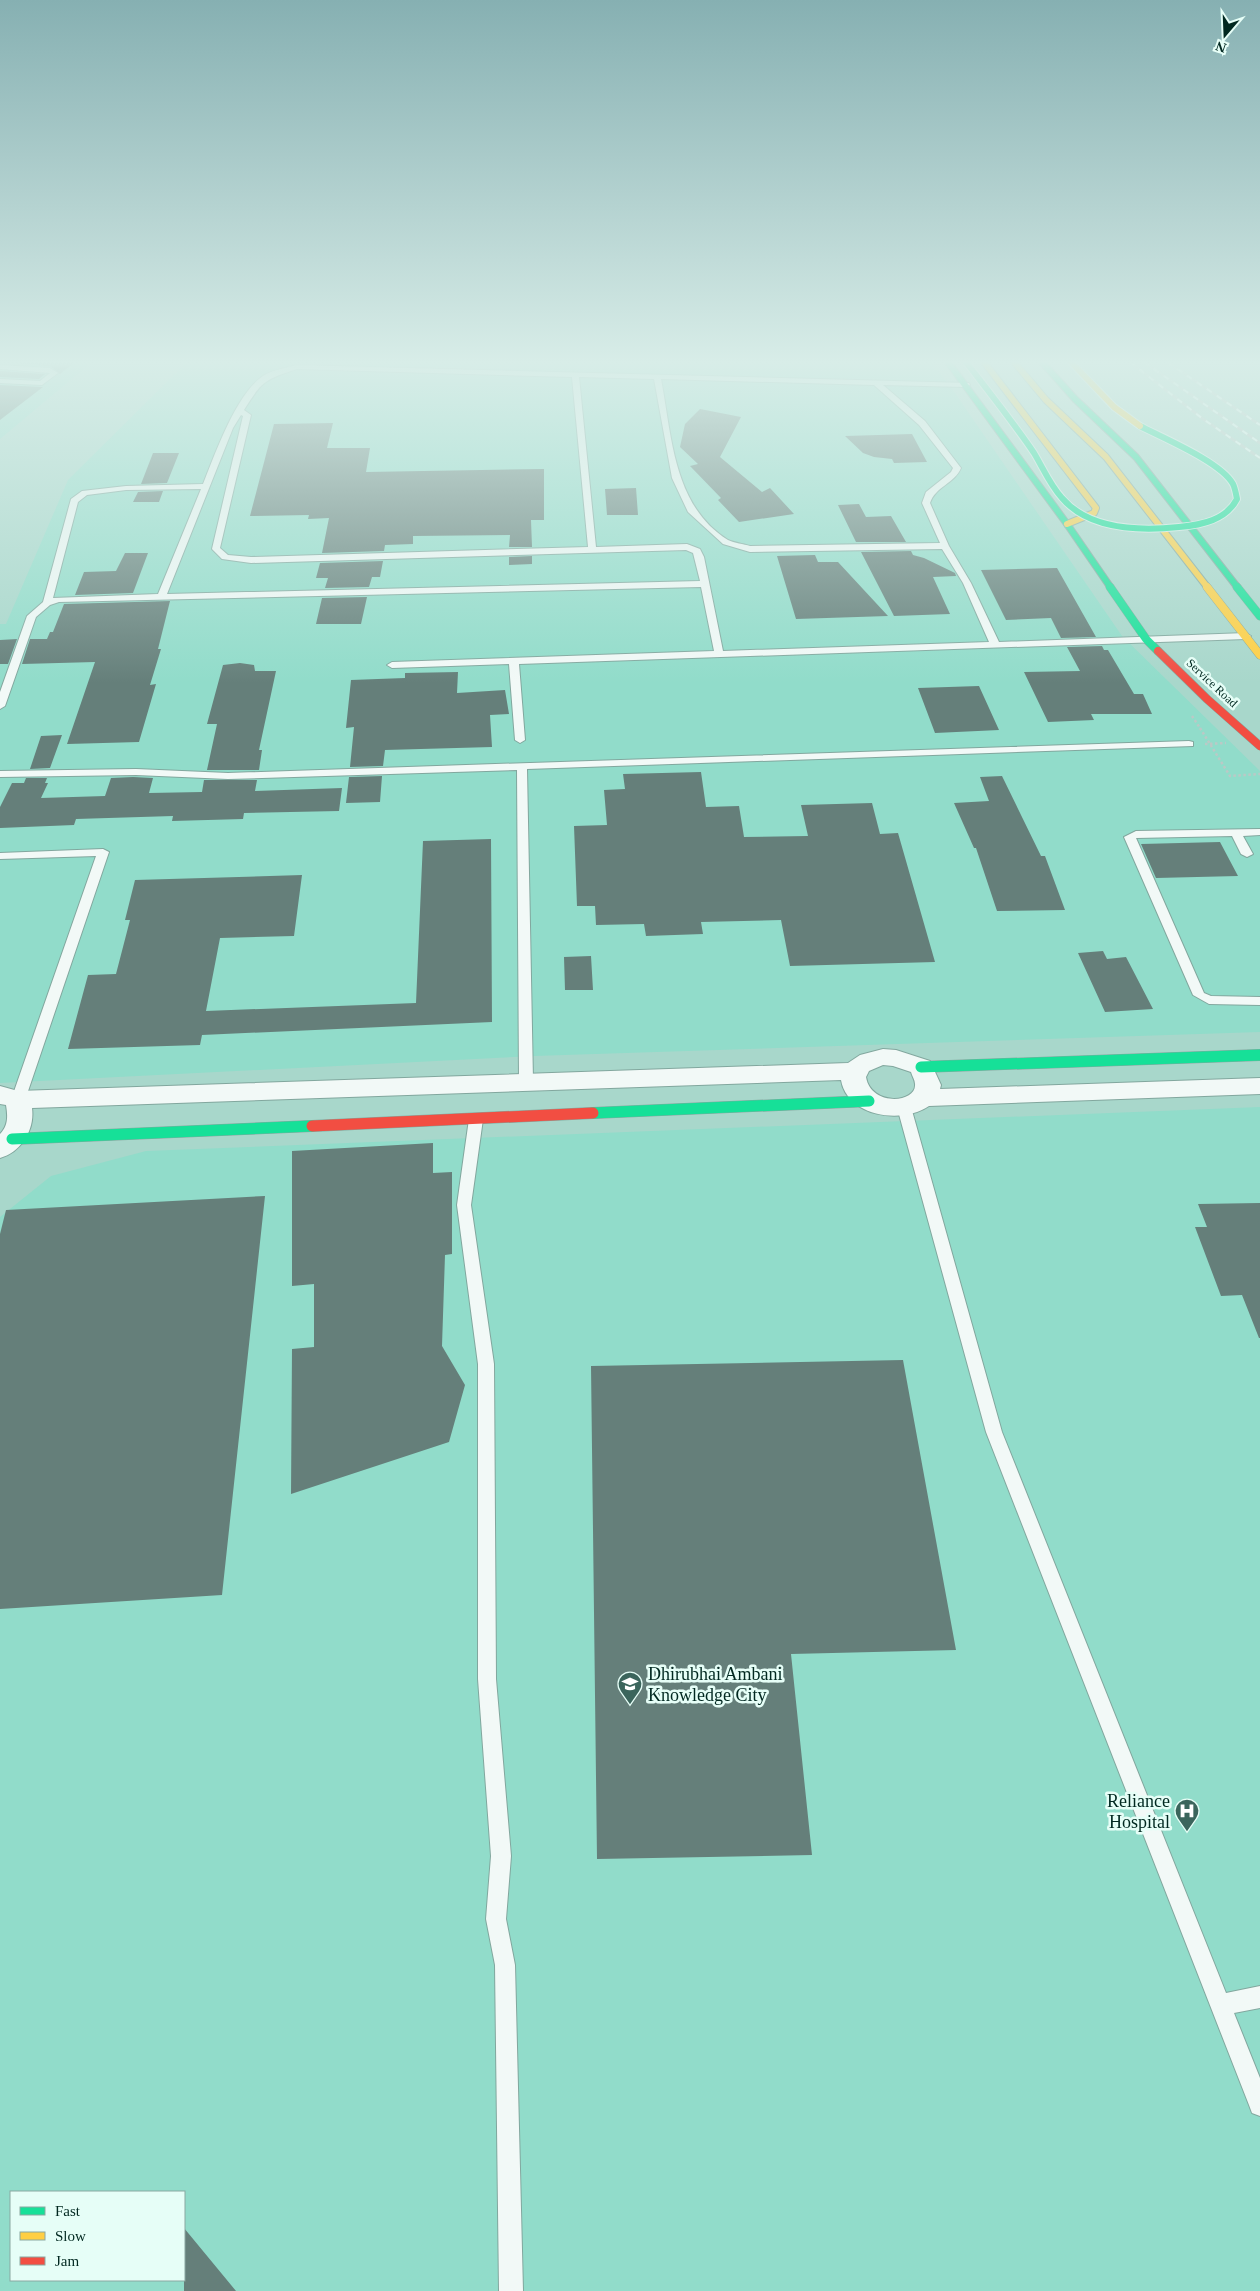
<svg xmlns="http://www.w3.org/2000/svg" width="1260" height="2291" font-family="Georgia,serif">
<rect width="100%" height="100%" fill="#a8d7cb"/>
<path fill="#91dcca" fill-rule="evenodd" d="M0 362H92L0 439Z
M187 362H931L955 393 1122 636 1260 771V1032L534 1056 0 1083V624H6L68 480Z
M1260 1107V2291H0V1217L51 1176 146 1151ZM11 2192H184V2280H11Z"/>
<path fill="#657f7a" d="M0 362H75L60 374 50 366Z
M0 371 45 374 39 379 0 377Z
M0 385 42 387H43L0 420Z
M700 409 741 417 720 457 762 492 770 488 794 514 739 522 718 500 721 498 690 466 698 464 680 447 685 424Z
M333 423 327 448H370L366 472 544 469V520H531L532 547H509L510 535 413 536V544L385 545 384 551 322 553 329 518 308 519 309 515 250 516 274 424Z
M912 434 927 462 894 463 892 459 874 457 863 453 845 436Z
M153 453H179L167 483 141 484Z
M636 488 638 515H607L605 489Z
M163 491 159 502H133L138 492Z
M859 504 866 517 891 516 906 542H856L838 505Z
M911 551 913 555 924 558 955 573 956 576 933 577 950 614 894 616 861 552Z
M125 553H148L133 593 75 595 84 572 116 571Z
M815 555 818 562H838L888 616 796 619 777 556Z
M532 556V564L509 565V557Z
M383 561 380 577H372L369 587 325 588 328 578H316L320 563Z
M1057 568 1096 637 1061 638 1051 618 1006 620 981 570Z
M367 597 361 624H316L322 598Z
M170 601 158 649H161L150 685 156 684 139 742 67 744 95 662 22 664 30 639H47L50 632H53L64 604Z
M17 639 8 664H0V640Z
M1102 646 1104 650H1108L1134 694H1143L1152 714H1091L1094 720 1048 722 1024 672 1080 671 1067 647Z
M240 663 254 665 255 671H276L259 750H262L259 770H207L217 724H207L223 665Z
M458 672 457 693 505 690 509 714 490 715 492 747 385 750 383 766 350 767 354 727 346 728 351 680 405 678V673Z
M979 686 999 730 935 733 918 688Z
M62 735 50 768 30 769 41 736Z
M701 772 706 807 739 806 744 837 808 836 801 805 872 803 880 834 898 833 935 962 790 966 781 920 701 922 703 934 646 936 644 924 596 925 595 906H577L574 826 607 825 604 790 625 789 623 774Z
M382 776 380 802 346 803 349 777Z
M1002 776 1041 856H1045L1065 910 997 911 976 848H974L954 803 989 801 980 777Z
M133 777 153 778 149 793 202 792 204 780H257L255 791 342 788 339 811 244 813 243 819 172 821 173 816 76 819 74 825 0 828V807L12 783H24L26 778H47L45 783H48L41 798 105 796 111 778Z
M491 839 492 1022 202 1035 200 1045 68 1049 88 975 116 974 130 920H125L135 880 302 875 294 936 220 938 206 1011 416 1003 423 841Z
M1220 842 1238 876 1156 878 1141 844Z
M1103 951 1107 959 1126 957 1153 1009 1105 1012 1078 953Z
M591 956 593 990H565L564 957Z
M433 1143V1173L452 1172V1254L445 1255 442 1346 465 1385 449 1442 291 1494 292 1349 314 1347V1284L292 1286V1151Z
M265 1196 222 1595 0 1609V1234L6 1210Z
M1260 1203V1338H1259L1242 1295 1221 1296 1195 1227H1207L1198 1204Z
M903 1360 956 1650 791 1654 812 1855 597 1859 591 1366Z
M184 2228 236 2291H184Z"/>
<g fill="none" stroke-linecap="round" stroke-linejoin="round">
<defs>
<path id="lane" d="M0 365 50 368 58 373 42 385 0 383V379L40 381 50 373 0 369Z
M296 365 969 383 970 385 966 387 883 385 925 421 961 468C955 483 935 487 930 503L949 546 971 583 999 642 1246 633 1251 636 1246 639 519 664 525 740 520 743 515 740 509 664 392 668 387 665 392 662 714 651 701 587 59 602 50 605 36 617 5 706 0 709V692L27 616 43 602 71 499 82 491 126 486 203 484C215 454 236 394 263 376 271 370 286 368 296 365ZM297 369 572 377 588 547 251 557 228 555 220 548 251 415 244 410C262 381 264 380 297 369ZM579 377 654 379 672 478 688 512 723 544 750 552 942 549 963 583 989 642 723 651 704 557 700 549 687 544 596 547ZM661 379 874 385 919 425 953 468 951 472 926 492 922 503 940 543 750 546C744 544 734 543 728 540 673 506 672 436 661 379ZM241 415 243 416 212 549 222 559 251 563 686 550 693 553 700 581 167 594 233 428ZM201 489 158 594 53 598 78 502 87 495 126 490Z
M1189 741 1193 742V746L527 769 533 1081 526 1085 519 1081 517 770 228 779 136 775 0 777V771L136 769 228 773Z
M1260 829V835L1243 836 1253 854 1247 857 1241 854 1232 836 1136 838 1204 993 1211 996 1260 997V1005L1209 1004 1193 995 1124 837 1136 831Z
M103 849 109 852 25 1100 23 1103H13L11 1100 96 856 0 859V853Z
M904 1102 911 1107 1002 1432 1226 1993 1260 1986V2008L1234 2013 1260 2078V2116L1252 2113 1249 2105 986 1432 897 1107Z
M476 1114 483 1119 471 1205 494 1364 496 1679 511 1856 506 1919 515 1965 523 2291H499L495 1965 486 1919 491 1856 478 1679V1364L457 1205 469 1119Z"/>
<path id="street" d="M883 1049 896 1050 930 1061 941 1085 940 1089 1260 1078V1094L929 1106C901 1125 847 1116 841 1080L32 1108C35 1130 21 1152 0 1158V1134C8 1126 8 1117 6 1105L0 1104V1086L18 1091 848 1063 860 1055ZM883 1065 893 1066 911 1072C912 1076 915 1080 915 1084 917 1103 871 1107 866 1077L869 1071Z"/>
<path id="fast-far2" d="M948 362 1067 524 1111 588
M1042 362 1075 399 1136 457 1238 588"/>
<path id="fast-far1" d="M1110 587 1146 639 1158 651
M1237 587 1260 616"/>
<path id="fast" d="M921 1067 1260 1055
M593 1113 869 1101
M12 1139 312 1126"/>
<path id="slow-far1" d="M984 362 1096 508 1094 513 1067 524
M1014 362 1046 400 1106 457 1208 588"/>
<path id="slow" d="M1207 587 1260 655"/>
<path id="jam-far1" d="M1158 651 1207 699 1260 746"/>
<path id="jam" d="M312 1126 593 1113"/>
</defs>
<use href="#lane" stroke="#82a79e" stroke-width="2"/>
<use href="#street" stroke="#82a79e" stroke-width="2"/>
<use href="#fast-far2" stroke="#82a79e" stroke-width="8"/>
<use href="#fast-far1" stroke="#82a79e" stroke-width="9"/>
<use href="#fast" stroke="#82a79e" stroke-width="12"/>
<use href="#slow-far1" stroke="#82a79e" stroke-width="8"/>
<use href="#slow" stroke="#82a79e" stroke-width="9"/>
<use href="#jam-far1" stroke="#82a79e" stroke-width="9"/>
<use href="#jam" stroke="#82a79e" stroke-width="12"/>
<path stroke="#bbc9c6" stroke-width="2.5" stroke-dasharray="2.5 2.5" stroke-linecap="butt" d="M1192 716 1200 728
M1205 744 1226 743"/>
<use href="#lane" fill="#f2f9f7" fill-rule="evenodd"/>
<use href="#street" fill="#f2f9f7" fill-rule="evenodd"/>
<use href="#fast-far2" stroke="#16e098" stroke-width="6"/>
<use href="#fast-far1" stroke="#16e098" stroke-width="8"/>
<use href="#fast" stroke="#16e098" stroke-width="11"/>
<use href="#slow-far1" stroke="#ffcf43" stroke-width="6"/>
<use href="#slow" stroke="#ffcf43" stroke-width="8"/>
<use href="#jam-far1" stroke="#f24e42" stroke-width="8"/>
<use href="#jam" stroke="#f24e42" stroke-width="11"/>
<defs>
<path id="rail" d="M1130 362 1203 419 1260 458
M1144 362 1260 443
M1167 362 1260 425"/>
</defs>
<use href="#rail" stroke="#bdcdc8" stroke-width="3"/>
<use href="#rail" stroke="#e6fef7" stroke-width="2" stroke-dasharray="6" stroke-linecap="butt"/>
<defs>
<path id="fast-bridge" d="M966 362C989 392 1013 422 1034 453 1043 468 1050 485 1062 498 1089 530 1140 531 1179 527 1202 525 1226 520 1237 499 1236 494 1235 488 1233 484 1221 462 1163 438 1140 426"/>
<path id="slow-bridge" d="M1071 362 1114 407 1140 426"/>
</defs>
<use href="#fast-bridge" stroke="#d8ede8" stroke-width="8" stroke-linecap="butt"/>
<use href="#slow-bridge" stroke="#d8ede8" stroke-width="8" stroke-linecap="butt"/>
<path stroke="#bbc9c6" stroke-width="2.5" stroke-dasharray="2.5 2.5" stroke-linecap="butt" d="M1200 728 1230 776 1260 774"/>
<use href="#fast-bridge" stroke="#16e098" stroke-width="6"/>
<use href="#slow-bridge" stroke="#ffcf43" stroke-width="6"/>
</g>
<linearGradient id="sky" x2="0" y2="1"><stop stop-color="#86b0b2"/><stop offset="0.53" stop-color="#d8ede8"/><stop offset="1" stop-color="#d8ede8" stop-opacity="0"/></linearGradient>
<rect width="1260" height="683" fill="url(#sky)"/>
<defs>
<symbol id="university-pin" viewBox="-11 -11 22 30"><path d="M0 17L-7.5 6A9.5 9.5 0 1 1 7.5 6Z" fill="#3b655c" stroke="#e6fef7"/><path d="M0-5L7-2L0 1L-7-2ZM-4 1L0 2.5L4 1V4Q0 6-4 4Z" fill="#fff"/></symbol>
<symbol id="hospital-pin" viewBox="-11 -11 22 30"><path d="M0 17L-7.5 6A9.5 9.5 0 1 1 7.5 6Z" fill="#3b655c" stroke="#e6fef7"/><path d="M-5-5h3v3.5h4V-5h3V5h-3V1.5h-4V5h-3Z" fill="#fff"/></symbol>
</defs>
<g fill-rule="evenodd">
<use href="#university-pin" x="616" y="1670" width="28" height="38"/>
<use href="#hospital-pin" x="1173" y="1797" width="28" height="38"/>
</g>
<g text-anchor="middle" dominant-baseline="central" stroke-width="5" stroke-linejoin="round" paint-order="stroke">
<g font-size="12" fill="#012820" stroke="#e6fef7">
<text transform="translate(1212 683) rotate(43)">Service Road</text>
</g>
<g font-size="18" fill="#012820" stroke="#e6fef7" text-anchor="start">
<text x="648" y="1674">Dhirubhai Ambani<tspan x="648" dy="21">Knowledge City</tspan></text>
<text x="1170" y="1801" text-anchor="end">Reliance<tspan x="1170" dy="21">Hospital</tspan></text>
</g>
</g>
<rect x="10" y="2191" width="175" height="90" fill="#e6fef7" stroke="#8aa8a1"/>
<rect x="20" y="2207" width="25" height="8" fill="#16e098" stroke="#8aa8a1"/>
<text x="55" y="2216" font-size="15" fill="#012820">Fast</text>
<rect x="20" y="2232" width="25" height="8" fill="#ffcf43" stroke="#8aa8a1"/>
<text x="55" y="2241" font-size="15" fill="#012820">Slow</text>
<rect x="20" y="2257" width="25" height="8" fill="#f24e42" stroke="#8aa8a1"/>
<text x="55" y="2266" font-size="15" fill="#012820">Jam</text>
<g transform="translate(1225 35) rotate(199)" stroke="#e6fef7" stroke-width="4" paint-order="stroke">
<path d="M0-4L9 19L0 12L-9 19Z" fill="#012820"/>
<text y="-8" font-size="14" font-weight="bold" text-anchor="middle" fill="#012820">N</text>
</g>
</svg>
